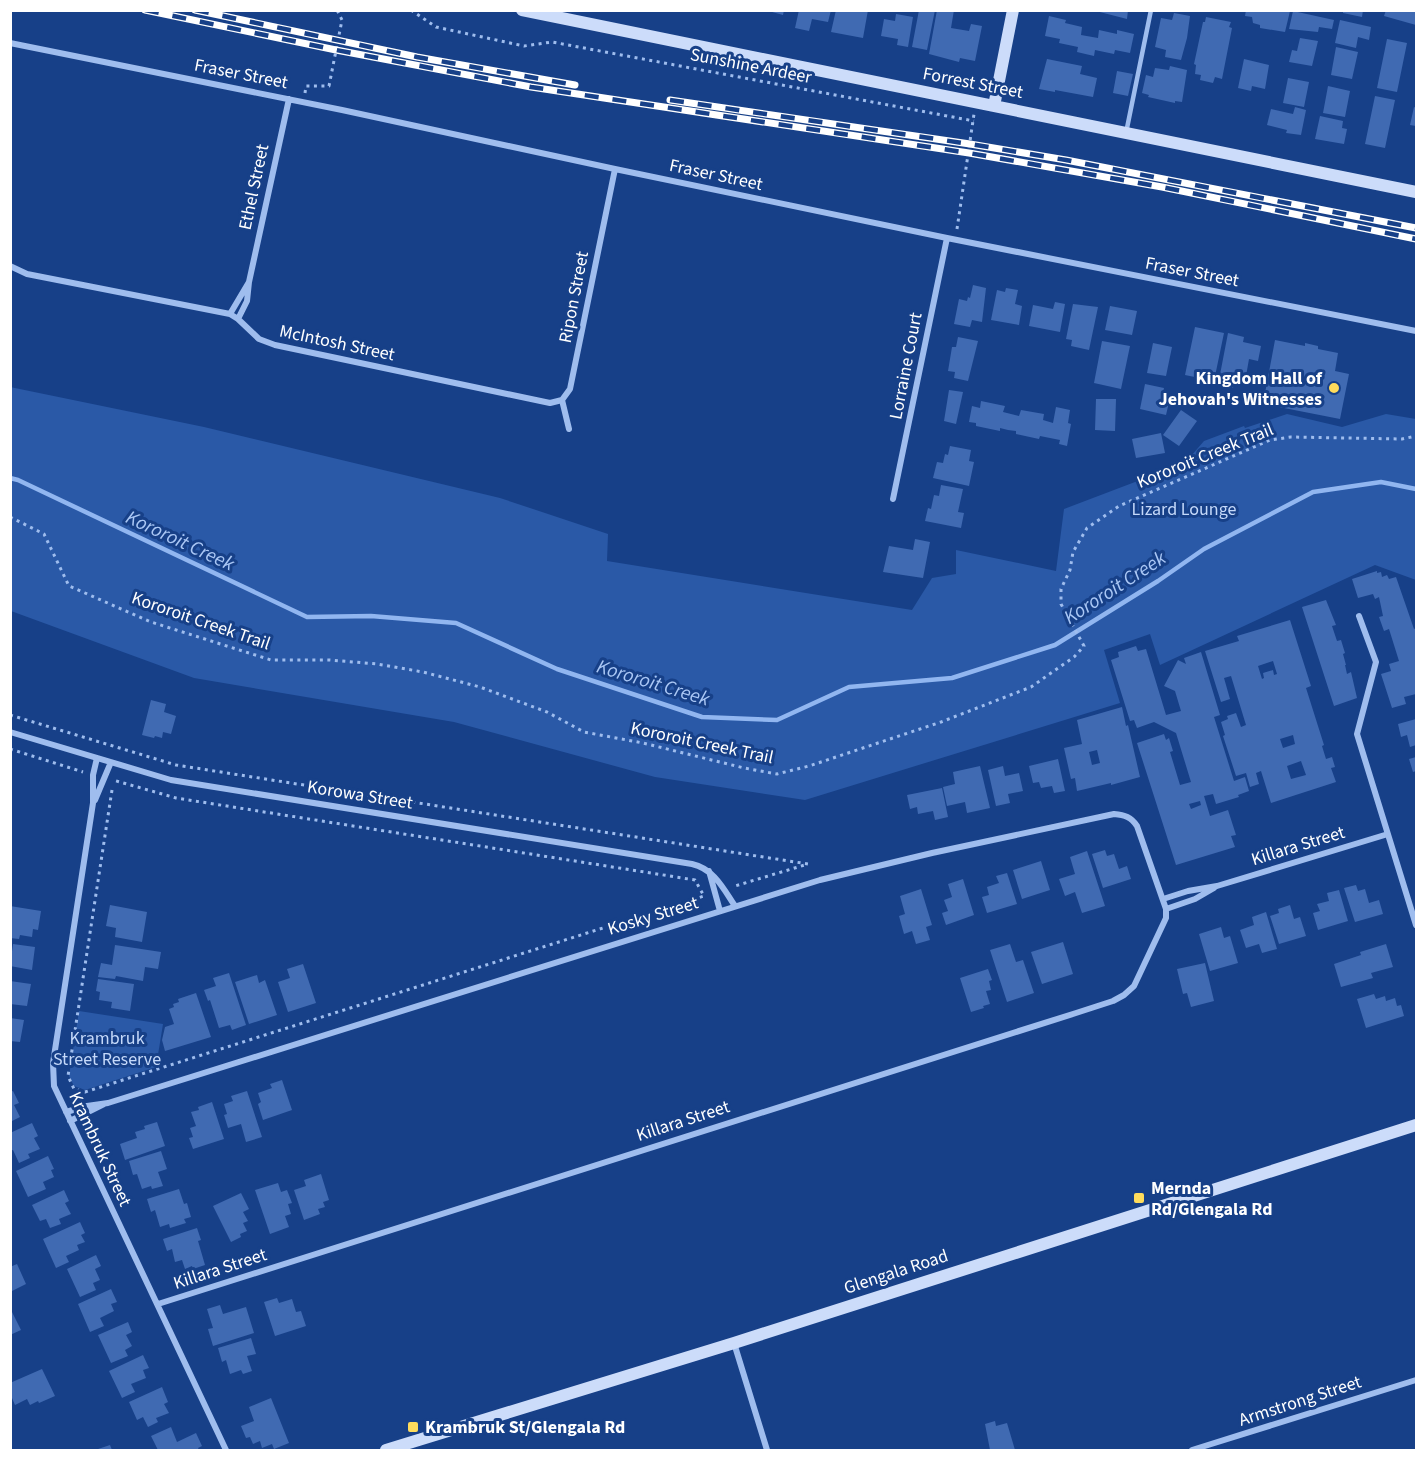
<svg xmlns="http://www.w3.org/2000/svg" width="1427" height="1461" font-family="'Source Sans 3',sans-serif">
<rect width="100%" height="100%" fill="#174088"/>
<path fill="#2a59a7" d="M10 387 204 427 500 498 608 534 607 561 912 610 932 578 956 574V550L1056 571 1064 509 1185 463 1204 441 1244 426 1245 428 1287 414 1342 427 1386 414 1416 419V580L1375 565 1160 665 1150 634 1104 650 1120 703 805 800 655 777 454 722 194 678 11 611Z
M79 1011 163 1024 156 1067 85 1090 74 1086 69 1076Z"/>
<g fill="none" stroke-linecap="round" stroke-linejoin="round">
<path stroke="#91b6f0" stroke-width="4.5" d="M10 478 18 480 307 617 371 616 456 623 557 669 702 717 777 720 849 687 952 678 1055 645 1158 581 1204 549 1313 492 1381 482 1416 489"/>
</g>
<path fill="#406ab2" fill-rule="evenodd" d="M765 10H784L783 15Z
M799 10H831L828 22 812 19 809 31 795 28Z
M836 10H868L863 38 831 32Z
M919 10H935L927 50 912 47Z
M937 10H954L951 28 969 31 971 24 982 26 975 61 960 58 959 62 929 54Z
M1092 10H1128L1127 19Z
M1246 10H1286L1290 11 1285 32 1260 28V25L1253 23 1252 17 1245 16Z
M1343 10H1363L1362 17 1343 13Z
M1386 10H1416V25L1384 16Z
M1293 11 1334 20 1332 29 1319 27 1318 32 1289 29Z
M1174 13 1190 16 1187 38 1181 60 1165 57 1166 50 1155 47 1161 18 1172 20Z
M896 14 913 17 908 47 897 45 898 39 881 36 884 19 895 21Z
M1049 16 1066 20 1065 23 1082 27 1081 35 1098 38 1099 30 1117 34V30L1134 34 1130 53 1115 50 1114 54 1095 50 1094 56 1077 52 1078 47 1059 43 1060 39 1045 36Z
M1206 17 1231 22 1229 27 1232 28 1222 79 1215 77 1213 83 1200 80 1201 75 1195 74 1196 65 1194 64 1203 22H1205Z
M1340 20 1371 27 1369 40 1358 37 1356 48 1335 43Z
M1300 38 1318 41 1312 66 1289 62 1292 50 1297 51Z
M1387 39 1407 43 1397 92 1377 88Z
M1336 47 1358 52 1352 79 1331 75Z
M1047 59 1082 66 1080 74 1097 78 1093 97 1055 90V92L1039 89Z
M1244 59 1269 65 1265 89 1252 86 1251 91 1238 88Z
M1170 66 1187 70 1182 102 1175 101V103L1148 97 1149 95 1142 93 1146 75 1153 77 1155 68 1169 70Z
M1117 71 1133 74 1128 96 1113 93Z
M1288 78 1309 82 1304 107 1283 103Z
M1328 86 1350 91 1345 117 1323 113Z
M1375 96 1395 100 1385 148 1365 144Z
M1295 107 1306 110 1301 135 1286 133 1287 130 1267 125 1271 109 1293 114Z
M1414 107 1416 108V126L1410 125Z
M1320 116 1343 121 1342 128 1347 129 1344 144 1315 139Z
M973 285 986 288 982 322 972 320 970 327 954 324 959 299 967 301 968 297 970 298Z
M1006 288 1018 290 1015 304 1022 306 1019 325 991 320 997 290 1005 292Z
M1055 302 1065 304 1060 332 1029 326 1033 305 1053 309Z
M1073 304 1098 307 1089 350 1071 346 1072 340 1066 339Z
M1110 306 1137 311 1132 335 1105 330Z
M1195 327 1224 333 1214 381 1185 375Z
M1228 333 1244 337 1243 342 1261 346 1258 361 1249 359 1246 376 1235 374 1233 388 1218 385Z
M958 337 978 341 968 381 954 378 955 372 948 371 952 347H956Z
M1275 340 1305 346V343L1318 346V349L1338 353 1335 371 1349 374 1340 419 1263 404Z
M1102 341 1130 346 1121 389 1094 383Z
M1153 343 1172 347 1166 376 1147 373Z
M1145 384 1164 388 1162 396 1170 398 1166 415 1140 409Z
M949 390 963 392 956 424 944 421Z
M1096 399H1116L1115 431 1095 430Z
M981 401 1005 406 1003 412 1019 416 1021 410 1044 414 1043 420 1053 423 1056 407 1070 410 1068 423 1071 424 1067 446 1059 444 1060 440 1040 436 1039 439 1016 434V431L1008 430 1000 428V431L976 426V423L969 422 972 406 980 408Z
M1181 410 1197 421 1179 446 1163 435Z
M1161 433 1165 453 1136 458 1132 439Z
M950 446 971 450 969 461 974 462 969 486 933 478 937 462 943 463 945 454 948 455Z
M941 485 963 489 958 512 964 513 961 528 925 521 928 508 931 509 934 495 939 496Z
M915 539 930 542 923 578 883 572 889 546 913 550Z
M1377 571V573L1381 572 1382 577 1387 575 1389 579 1396 577 1414 629 1416 628V694L1404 697 1406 704 1392 708 1381 674 1391 671 1389 664 1399 661 1389 629 1384 631 1379 617 1383 616 1379 597 1375 599 1373 594 1358 598 1352 579Z
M1326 600 1336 625 1332 626 1337 641 1341 640 1345 653 1343 654 1346 665H1345L1347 674 1351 672 1357 698 1334 706 1302 607Z
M1290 620 1311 686 1306 688 1324 745 1322 746 1326 759 1332 757 1335 767 1331 768 1336 782 1271 803 1261 771 1256 773 1259 784 1250 787 1246 773 1236 776 1223 736 1225 735 1221 722 1228 719 1227 716 1236 713 1241 727 1246 725 1231 676 1224 678 1230 699 1221 702 1205 651 1239 641 1237 636ZM1273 661 1277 674 1274 675 1273 670 1263 673 1264 678 1262 679 1258 666ZM1293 735 1295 744 1283 748 1280 739ZM1301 761 1306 775 1291 779 1287 766Z
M1136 646 1138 651 1146 649 1166 715 1181 711 1175 691 1164 686 1178 660 1186 664 1184 658 1201 652 1220 715 1214 717 1234 781 1245 777 1249 791 1238 795 1239 797 1216 804 1213 794 1204 796 1210 816 1228 810 1236 835 1231 836 1235 847 1176 865 1137 743 1164 734 1166 740 1169 738 1173 751 1170 752 1180 785 1191 782 1176 733 1154 722 1137 728 1134 720 1130 721 1111 660 1119 657 1118 652ZM1200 801 1201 805 1191 809 1189 804Z
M151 700 166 704 164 712 176 716 171 734 163 732 162 738 155 736 154 738 142 735Z
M1122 707 1126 726 1128 725 1140 777 1111 785V783L1077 791 1075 778 1071 779 1064 748 1082 744 1077 720ZM1097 750 1100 763 1092 765 1089 752Z
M1416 719V745L1410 747 1407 735 1401 737 1398 724Z
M1416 757V771L1413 772 1409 759Z
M1058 759 1065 791 1054 793 1052 786 1041 788 1039 782 1033 783 1029 766Z
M980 766 990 808 967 813 965 802 947 806 943 787 955 784 953 772Z
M1003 766 1005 776 1019 773 1023 791 1008 794 1010 803 996 806 988 770Z
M942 788 948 817 935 820 933 811 918 814 917 807 910 809 907 795Z
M1105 850 1107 856 1114 854 1119 869 1127 866 1131 879 1103 888 1092 854Z
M1087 851 1105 906 1082 913 1075 892 1065 896 1059 879 1075 874 1070 857Z
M1041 861 1050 890 1022 899 1013 870Z
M1007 873 1017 904 987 913 982 897 989 895 987 887 999 883 996 876Z
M963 879 974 915 946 925 942 913 948 911 944 900 952 897 948 884Z
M1356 885 1358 891 1365 889 1369 903 1379 900 1383 914 1355 922 1344 888Z
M921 889 932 925 926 927 930 940 916 944 912 931 904 934 899 916 905 914 900 896Z
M1339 890 1348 921 1318 930 1313 913 1320 911 1317 904 1329 901 1327 893Z
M110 905 147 912 142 942 115 937 116 928 106 926Z
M1290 905 1294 919 1300 917 1306 936 1279 944 1270 916 1279 913 1278 909Z
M10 906 41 911 38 930 33 929 32 937 20 935 19 939 10 938Z
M1266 912 1277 949 1262 953 1259 944 1246 948 1240 930 1254 925 1252 917Z
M1221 927 1224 938 1230 936 1238 963 1210 971 1199 934Z
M1063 942 1073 974 1042 984 1031 952Z
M13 944 35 947 32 970 10 966Z
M1010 944 1016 962 1023 960 1034 993 1007 1002 990 950Z
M1386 944 1393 967 1371 973 1373 978 1341 987 1334 964 1361 955 1360 952Z
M115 945 161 952 158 969 145 967 143 981 116 976 115 979 98 977 101 963 112 965Z
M1205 963 1214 1001 1191 1007 1187 993 1183 994 1177 969Z
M303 964 316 1003 288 1012 278 982 290 978 287 969Z
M988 969 992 980 989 981 991 990 986 991 990 1004 983 1006 984 1008 971 1012 960 978Z
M229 973 246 1025 232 1030 230 1025 219 1028 210 1000 208 1001 204 990 216 986 213 978Z
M257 975 259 983 265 980 277 1015 249 1024 235 982Z
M98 979 134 984 130 1011 111 1008 112 1002 99 1000 100 992 96 991Z
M10 981 31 984 27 1006 10 1004Z
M196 993 211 1037 165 1051 162 1040 165 1027 174 1024 169 1009 174 1007 173 1004 179 1002 178 999Z
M1374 994 1376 999 1385 996 1386 1001 1395 998 1397 1006 1401 1005 1404 1016 1366 1028 1357 999Z
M10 1018 24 1020 20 1042 10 1041Z
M282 1080 292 1110 263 1120 258 1104 261 1102 258 1093 272 1088 270 1084Z
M13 1091 19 1103 14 1105 20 1117 10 1122V1092Z
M247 1091 262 1137 246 1142 241 1124 228 1128 224 1115 227 1114 224 1104 233 1101 231 1096Z
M212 1102 224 1139 193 1149 189 1138 193 1137 190 1128 196 1126 191 1112 199 1110 198 1107Z
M157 1122 165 1146 125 1160 120 1144 137 1138 135 1132 145 1129 144 1126Z
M32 1123 38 1136 34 1138 40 1149 28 1154 30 1158 19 1163 13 1150 10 1151V1133Z
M161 1151 167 1169 158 1172 163 1186 152 1189 151 1186 142 1189 137 1174 133 1175 129 1161Z
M48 1156 54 1169 51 1170 54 1177 43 1182 46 1189 28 1197 16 1171Z
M321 1174 329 1200 323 1202 325 1207 318 1209 320 1214 304 1220 294 1190 306 1186 304 1180Z
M278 1183 281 1192 287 1190 292 1203 288 1204 291 1214 285 1216 289 1227 270 1234 255 1190Z
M179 1189 184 1204 187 1203 191 1217 184 1219 186 1223 170 1228 169 1224 160 1227 155 1210 151 1212 147 1199Z
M64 1190 69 1201 65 1203 71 1214 59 1219 61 1224 50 1228 46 1219 40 1221 32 1205Z
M241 1193 249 1209 243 1212 248 1221 243 1223 247 1231 240 1234 241 1237 231 1242 213 1206Z
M80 1222 85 1233 81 1235 85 1242 77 1245 79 1250 66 1256 69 1262 56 1268 43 1239Z
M197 1228 201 1240 198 1241 205 1265 193 1269 192 1266 185 1269 182 1260 175 1262 172 1249 167 1251 163 1239Z
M96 1255 101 1266 95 1269 100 1280 93 1283 96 1290 80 1297 67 1269Z
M17 1264 26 1284 10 1292V1267Z
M111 1289 117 1302 111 1304 114 1311 100 1318 104 1326 90 1332 78 1304Z
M277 1298 279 1303 292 1299 296 1312 301 1311 306 1326 275 1336 264 1302Z
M220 1305 223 1314 246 1307 254 1333 213 1346 208 1329 213 1328 207 1309Z
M10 1308 21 1330 10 1335Z
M128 1322 132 1332 126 1335 132 1346 125 1350 128 1356 111 1363 98 1335Z
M251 1338 256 1354 247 1356 252 1371 243 1374 241 1370 230 1374 226 1360 222 1362 218 1348Z
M143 1355 149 1368 143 1370 146 1378 131 1384 135 1392 122 1398 109 1371Z
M42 1369 55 1396 39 1403 38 1401 30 1405 27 1399 15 1405 12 1398 10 1399V1383Z
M162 1387 168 1402 164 1404 169 1413 156 1418 158 1422 148 1427 143 1417 137 1420 129 1402Z
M271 1398 289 1443 274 1449 272 1444 262 1448 260 1441 253 1444 250 1437 246 1438 241 1426 254 1421 249 1407Z
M995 1421 996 1426 1007 1423 1015 1450H990L985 1424Z
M171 1427 177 1442 196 1433 202 1446 198 1448 199 1450H158L151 1436Z
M110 1445 112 1450H95Z"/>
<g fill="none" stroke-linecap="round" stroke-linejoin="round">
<path stroke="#9fbdee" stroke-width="3" stroke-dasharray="3 4.5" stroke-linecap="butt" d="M411 10 436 27 524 46 552 42 974 121
M305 93 306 86H329L342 20 337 10
M957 229 974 114
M10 517 44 534 69 586 151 622 271 660H329L377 664 423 672 480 687 547 712 584 732 643 743 744 768 777 774 809 766 941 722 1031 687 1074 657 1084 646 1061 604V589L1070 570 1073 552 1087 528 1119 506 1270 440 1291 437 1402 439 1416 436
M10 715 176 765 808 864 735 886
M10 749 83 772
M112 790 68 1076 74 1089 85 1092 704 896 695 880 176 798 113 780"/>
<path stroke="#9fbdee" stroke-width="4.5" d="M1126 133 1151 10"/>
<path stroke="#9fbdee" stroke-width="6" d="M10 43 342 110 615 169 947 238 1416 331
M10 266 27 274 230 314 238 319 259 339 275 345 550 403 562 400
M230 314 249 282
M238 319 247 301 249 282 289 99
M569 429 562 400 570 389 615 169
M893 499 947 238
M1359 616 1376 662 1357 734 1416 925
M10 732 171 780 692 864C714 869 723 888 735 906
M97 758 93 775V803L53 1063 54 1086 226 1450
M95 800 111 762
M709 871 720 911
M1163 899 1188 891 1217 886 1388 834
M1166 909 1195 899 1214 888
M66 1112 87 1106 108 1103 820 880 932 853 1114 814C1125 815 1131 817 1137 826L1166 909V918L1134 986 1124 995 1113 1001 1076 1013 158 1304
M70 1121 104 1104
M734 1343 767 1450
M1192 1450 1416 1380"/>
<path stroke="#ccdcfa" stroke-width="12" d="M522 10 1416 192
M994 106 1013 10
M386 1450 734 1343 1416 1125"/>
<defs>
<path id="rail" d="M145 10 336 50 531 87 969 153 1162 187 1416 239
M195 10 417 57 575 85
M670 100 970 144 1066 160 1416 228"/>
</defs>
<use href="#rail" stroke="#fff" stroke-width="7"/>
<use href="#rail" stroke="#174088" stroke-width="4.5" stroke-dasharray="14" stroke-linecap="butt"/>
</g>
<g fill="#ffdc5c" stroke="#174088" stroke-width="2">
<circle cx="1334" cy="388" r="6"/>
<rect x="1133" y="1192" width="12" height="12" rx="3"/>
<rect x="407" y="1421" width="12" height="12" rx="3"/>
</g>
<g text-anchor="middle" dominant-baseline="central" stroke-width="6" stroke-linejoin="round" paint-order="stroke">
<g font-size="18" fill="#fff" stroke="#174088">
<text transform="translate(751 66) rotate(11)">Sunshine Ardeer</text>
<text transform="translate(241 74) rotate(11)">Fraser Street</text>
<text transform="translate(973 83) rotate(11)">Forrest Street</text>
<text transform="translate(716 175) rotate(12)">Fraser Street</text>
<text transform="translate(254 187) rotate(-78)">Ethel Street</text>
<text transform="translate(1192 272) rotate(11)">Fraser Street</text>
<text transform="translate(574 297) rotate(-79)">Ripon Street</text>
<text transform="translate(337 343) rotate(12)">McIntosh Street</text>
<text transform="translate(906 366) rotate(-79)">Lorraine Court</text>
<text transform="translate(1205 456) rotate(-22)">Kororoit Creek Trail</text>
<text transform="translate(201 621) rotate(19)">Kororoit Creek Trail</text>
<text transform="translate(702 743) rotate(12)">Kororoit Creek Trail</text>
<text transform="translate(360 795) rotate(9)">Korowa Street</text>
<text transform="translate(1298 846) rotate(-17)">Killara Street</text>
<text transform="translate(653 916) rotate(-17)">Kosky Street</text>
<text transform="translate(683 1121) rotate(-18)">Killara Street</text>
<text transform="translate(100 1149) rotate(65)">Krambruk Street</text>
<text transform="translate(220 1269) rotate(-18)">Killara Street</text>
<text transform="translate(896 1272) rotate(-18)">Glengala Road</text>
<text transform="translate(1300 1401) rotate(-18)">Armstrong Street</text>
</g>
<g font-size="18" font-weight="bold" fill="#fff" stroke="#174088" text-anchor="start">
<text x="1322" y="378" text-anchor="end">Kingdom Hall of<tspan x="1322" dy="21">Jehovah's Witnesses</tspan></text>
<text x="1151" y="1188">Mernda<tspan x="1151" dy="21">Rd/Glengala Rd</tspan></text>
<text x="425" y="1427">Krambruk St/Glengala Rd</text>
</g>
<g font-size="18" fill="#c5d9fa" stroke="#174088">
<text x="1184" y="509">Lizard Lounge</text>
<text x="107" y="1038">Krambruk<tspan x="107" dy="21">Street Reserve</tspan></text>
</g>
<g font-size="20" font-style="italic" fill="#aac7f5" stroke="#174088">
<text transform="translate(180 541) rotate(25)">Kororoit Creek</text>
<text transform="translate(1115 588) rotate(-33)">Kororoit Creek</text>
<text transform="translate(653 683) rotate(17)">Kororoit Creek</text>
</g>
</g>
<rect width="1427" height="1461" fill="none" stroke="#ffffff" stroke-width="24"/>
</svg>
